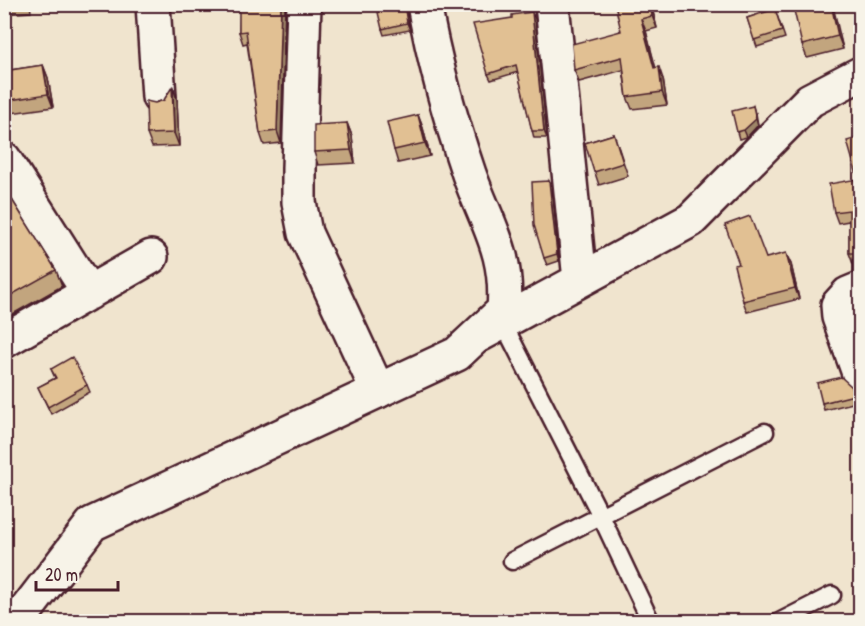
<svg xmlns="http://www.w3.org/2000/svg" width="865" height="626" font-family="'Patrick Hand',sans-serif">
<rect width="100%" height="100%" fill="#f0e4ce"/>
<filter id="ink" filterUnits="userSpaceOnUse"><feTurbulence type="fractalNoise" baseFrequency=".0167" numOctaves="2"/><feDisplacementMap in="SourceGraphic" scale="12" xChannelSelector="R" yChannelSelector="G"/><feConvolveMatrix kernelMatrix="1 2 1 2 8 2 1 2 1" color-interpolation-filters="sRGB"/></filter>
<g filter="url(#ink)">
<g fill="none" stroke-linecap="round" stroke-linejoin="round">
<defs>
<path id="lane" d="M503 323 600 514 651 622
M512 561 765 432
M779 622 832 595"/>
<path id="street" d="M153 4 159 97
M304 4 299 168V202L305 233 378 391
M552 4 580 280
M4 159 89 293
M860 289 848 294 838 305 839 317 860 376
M479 335 691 220 810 100 860 74
M4 341 151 257"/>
<path id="secondary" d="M17 622 92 524 457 354 504 310C509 253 487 225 469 174 450 118 434 62 424 4"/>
</defs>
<use href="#lane" stroke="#4a1f2b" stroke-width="21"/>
<use href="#street" stroke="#4a1f2b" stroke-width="38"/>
<use href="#secondary" stroke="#4a1f2b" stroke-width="38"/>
<use href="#lane" stroke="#f7f3e8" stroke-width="16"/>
<use href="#street" stroke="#f7f3e8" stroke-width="33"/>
<use href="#secondary" stroke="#f7f3e8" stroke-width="33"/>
</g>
<path fill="#c2a57e" stroke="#4a1f2b" stroke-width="1.5" d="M4 4H30L31 12 4 14Z
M240 4H285L281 143 264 145 260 133 247 43 243 44 239 32Z
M651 4 657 28 646 31 655 67 663 79 667 105 632 109 627 97 623 70 579 82 574 70Z
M799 4H831L843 49 807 58 802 45Z
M406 7 410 30 384 35 382 29Z
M775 9 785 38 757 47 747 18Z
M535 19 547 138H534L518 72 491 80 488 74Z
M43 65 48 78 53 107 4 114V71Z
M173 87 177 100 179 146 152 147 147 134 155 103 164 100Z
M756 113 758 125 747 137 739 139 737 132Z
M418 115 423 128 430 156 398 163 394 150Z
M347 123 352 136 355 163 318 165 314 152Z
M614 134 628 176 599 185 585 143Z
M861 137V264H853L849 253V221L838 223 834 212 858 179Z
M549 181 552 187 559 261 547 265 544 258Z
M4 187 56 270 62 286 4 319Z
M766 258 791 264 799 299 747 312 743 301Z
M51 369 87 385 90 392 51 414 38 387 55 378Z
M855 394 857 402 824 410 822 403Z"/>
<path fill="#9e8667" stroke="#4a1f2b" stroke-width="1.5" d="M281 4H285L281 143 277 131Z
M404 4 406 7 410 30 407 23Z
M650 4H651L657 28 652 16Z
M831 4 834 10 843 49 838 36Z
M532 12 535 19 547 138 544 131Z
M641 19 646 31 659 80 654 68Z
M43 65 48 78 53 107 48 94Z
M659 67 663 79 667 105 662 92Z
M173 87 177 100 179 146 174 133Z
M753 106 758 125 747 137 744 130Z
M418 115 423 128 430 156 425 143Z
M347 123 352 136 355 163 351 150Z
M549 181 552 187 559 261 557 254Z
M786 253 791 264 799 299 795 288Z"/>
<path fill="#e1c093" stroke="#4a1f2b" stroke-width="1.5" d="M4 4H28V5L4 7Z
M240 4H281L277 131 260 133 246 31 239 32V11Z
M376 4H404L407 23 382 29Z
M615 4H650L652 16 641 19 654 68 659 67 662 92 627 97 622 57 574 70 572 44 621 31Z
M799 4H831L838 36 802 45 793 6Z
M775 9 782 31 754 40 747 18Z
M532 12 544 131H532L516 65 488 74 473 24 512 18V15Z
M43 65 48 94 4 101V71Z
M172 87 174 133 147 134 146 101 155 103 164 100Z
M753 106 756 119 744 130 737 132 732 111Z
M418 115 425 143 394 150 387 122Z
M347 123 351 150 314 152V125Z
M614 134 623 163 594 172 585 143Z
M861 137V253H849V210L834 212 829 184 858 179 847 141Z
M549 181 557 254 544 258 534 225 532 182Z
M4 187 56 270 4 299Z
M750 216 766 258 786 253 795 288 743 301 734 265 739 264 725 225Z
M72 357 87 385 48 407 38 387 56 378 51 369Z
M841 377 852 387 854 395 822 403 817 383Z"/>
</g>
<rect width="865" height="626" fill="none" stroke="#f7f3e8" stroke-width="24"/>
<rect x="12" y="12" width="841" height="602" fill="none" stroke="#4a1f2b" stroke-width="2" filter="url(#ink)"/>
<path d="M36 581v9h82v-9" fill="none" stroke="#4a1f2b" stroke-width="3"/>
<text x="45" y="581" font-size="18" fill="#4a1f2b" stroke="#f7f3e8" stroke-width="4.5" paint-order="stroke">20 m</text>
</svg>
